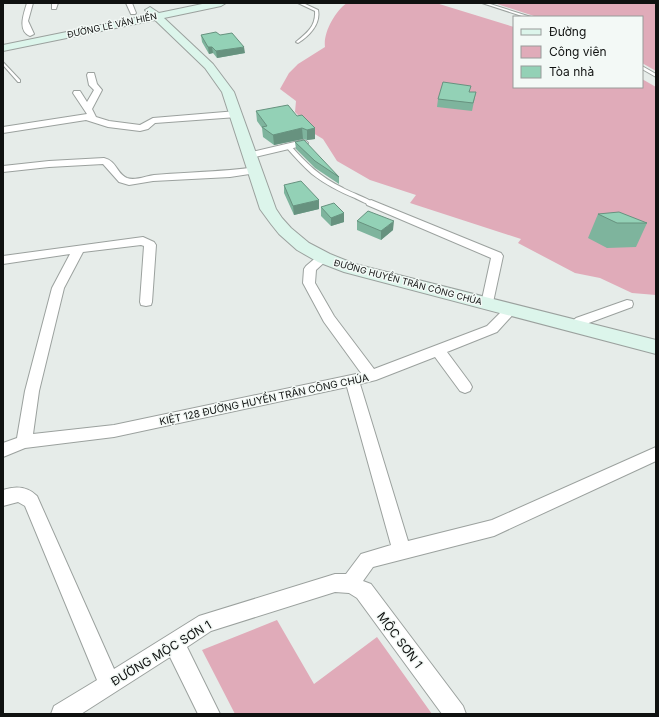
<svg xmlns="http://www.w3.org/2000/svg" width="659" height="717" font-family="Inter,sans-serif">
<rect width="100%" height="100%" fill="#e6ece9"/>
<path fill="#e0abb9" d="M347 3H436L514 27V87H642V79L656 87V295L632 293 600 278 575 273 518 243 521 239 410 203 416 195 370 180 337 161 323 139 313 133 305 122 295 112 296 101 280 89 289 73 298 64 325 47C323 33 335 11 347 3Z
M494 3H656V71L642 63V17H537Z
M277 620 314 684 377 637 432 714H235L202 650Z"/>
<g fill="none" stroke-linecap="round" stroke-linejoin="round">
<defs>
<path id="lane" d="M298 3H303L318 10C321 24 309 36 298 43L296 42 297 41C307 33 316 26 315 11Z
M482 3H487L531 17H525Z
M3 62 20 80V82H18L3 65Z
M642 66 656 74V77L642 69Z
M286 145H290C306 163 320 177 343 188 352 193 365 197 374 203L373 204C367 205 361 201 355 198 340 192 325 184 312 174 303 166 294 156 286 147Z"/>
<path id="street" d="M27 3H33L28 21 34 34 30 36C17 31 24 13 27 3Z
M52 3H58L56 9H52Z
M126 3H132L136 13 135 14H131Z
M88 73H94L97 84 102 90 92 109 96 117 109 121 140 125 153 118 237 111 241 114 237 117 155 123 148 129 140 131 108 127 86 120 3 133V127L87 114 73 93 74 91H80L87 102 94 90 89 85 87 75Z
M303 140 306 141 308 143 306 145 251 158 246 155 248 153Z
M104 158C117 161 116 173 127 178 135 181 146 176 154 175 188 172 222 172 256 167L261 170 256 173 230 177 153 181 129 185 119 182 103 164 49 167 3 172V166L49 161Z
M371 200 501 253 503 256 492 307 487 308 482 307 481 304 491 258 367 205 366 203Z
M143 237 154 242 156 245 152 302 151 305 146 306 141 305 140 302 144 246 141 245 83 252 64 288 39 391 33 434 114 425 361 373 324 322 303 283 304 269 306 266 319 255H327L329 258 316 270 315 283 334 316 374 369 487 326 506 307 511 306 516 307 517 310 497 332 447 352 470 383 472 387 470 391 465 393 460 391 435 357 376 380 360 384 408 541 492 520 656 447V461L494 536 373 567 363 581 371 584 463 706 466 714H442L357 598 349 593 335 592 211 631 187 647 220 714H198L170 657 81 714H51L54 706 97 680 25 506 18 502 3 506V490C15 486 27 486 37 496L114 669 199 616 335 574H346L361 554 391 545 347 387 114 437 25 448 3 457V443L17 438 25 391 52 288 70 254 3 264V256Z
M627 300 632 301 633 304 632 307 586 324 579 329 574 331 569 329 567 326 576 318Z"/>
<path id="secondary" d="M207 3H226L221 6 164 18 213 64 234 92 276 209 282 218 291 228 309 243 330 254 355 264 656 340V354L344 272 318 262 297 250 279 234 271 224 260 209 222 92 205 68 155 20 3 51V45L150 15 145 10 150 7 159 13Z"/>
</defs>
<use href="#lane" stroke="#9ba19e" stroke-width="2"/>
<use href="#street" stroke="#9ba19e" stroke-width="2"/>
<use href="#secondary" stroke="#9ba19e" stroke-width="2"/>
<use href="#lane" fill="#fff" fill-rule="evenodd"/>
<use href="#street" fill="#fff" fill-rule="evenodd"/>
<use href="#secondary" fill="#dcf5eb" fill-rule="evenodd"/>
</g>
<path fill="#7eb49d" d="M201 35 245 53 217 58 213 53 209 54 202 42Z
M470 92H476L472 111 437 107 438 99Z
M256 111 297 116 315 128V139L307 140 303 139 274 145 263 137 262 128 257 121Z
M295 142 339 177V184L315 168 296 149Z
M284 185 319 209 294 215 284 193Z
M321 207 344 213V222L331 226 321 216Z
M598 214 647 223 636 247 607 248 588 238Z
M357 221 393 230 381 240 357 230Z"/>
<path fill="#67927f" d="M208 47H212L213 53 209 54Z
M244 47 245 53 217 58 216 51Z
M302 128 303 139 274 145 273 135Z
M315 128V139L307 140V130Z
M319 200V209L294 215 293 206Z
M344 213V222L331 226V218Z
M394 221 393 230 381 240V231Z"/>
<path fill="#93d1b6" stroke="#67927f" d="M216 32 220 35 232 33 244 47 216 51 212 47H208L201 35Z
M443 82 471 86 469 92H476L473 103 438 99Z
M288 105 297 116 302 115 315 128 307 130 302 128 273 135 262 127 267 126 256 111Z
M304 140 339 177 315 161 295 142Z
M301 181 319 200 293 206 284 185Z
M334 203 344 213 331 218 321 207Z
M368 211 394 221 381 231 357 221Z
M619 212 647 223H617L598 214Z"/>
<g text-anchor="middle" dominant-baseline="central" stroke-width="3" stroke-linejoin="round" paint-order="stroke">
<g font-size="9" fill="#0f1110" stroke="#f3f9f6">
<text transform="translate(112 25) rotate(-12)">ĐƯỜNG LÊ VĂN HIẾN</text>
<text transform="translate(408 282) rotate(15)">ĐƯỜNG HUYỀN TRÂN CÔNG CHÚA</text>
</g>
<g font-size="10" fill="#0f1110" stroke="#f3f9f6">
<text transform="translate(264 399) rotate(-12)">KIỆT 128 ĐƯỜNG HUYỀN TRÂN CÔNG CHÚA</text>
</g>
<g font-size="12" fill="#0f1110" stroke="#f3f9f6">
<text transform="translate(400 640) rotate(53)">MỘC SƠN 1</text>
<text transform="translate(161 653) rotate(-31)">ĐƯỜNG MỘC SƠN 1</text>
</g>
</g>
<rect width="659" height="717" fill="none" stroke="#0f1110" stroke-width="8"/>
<rect x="513" y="16" width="130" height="72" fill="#f3f9f6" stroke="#989c9a"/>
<rect x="521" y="29" width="20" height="6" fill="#dcf5eb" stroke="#989c9a"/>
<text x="549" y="36" font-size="12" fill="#0f1110">Đường</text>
<rect x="521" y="46" width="20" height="12" fill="#e0abb9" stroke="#989c9a"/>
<text x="549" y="56" font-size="12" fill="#0f1110">Công viên</text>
<rect x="521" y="66" width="20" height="12" fill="#93d1b6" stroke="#989c9a"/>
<text x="549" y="76" font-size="12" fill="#0f1110">Tòa nhà</text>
</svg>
